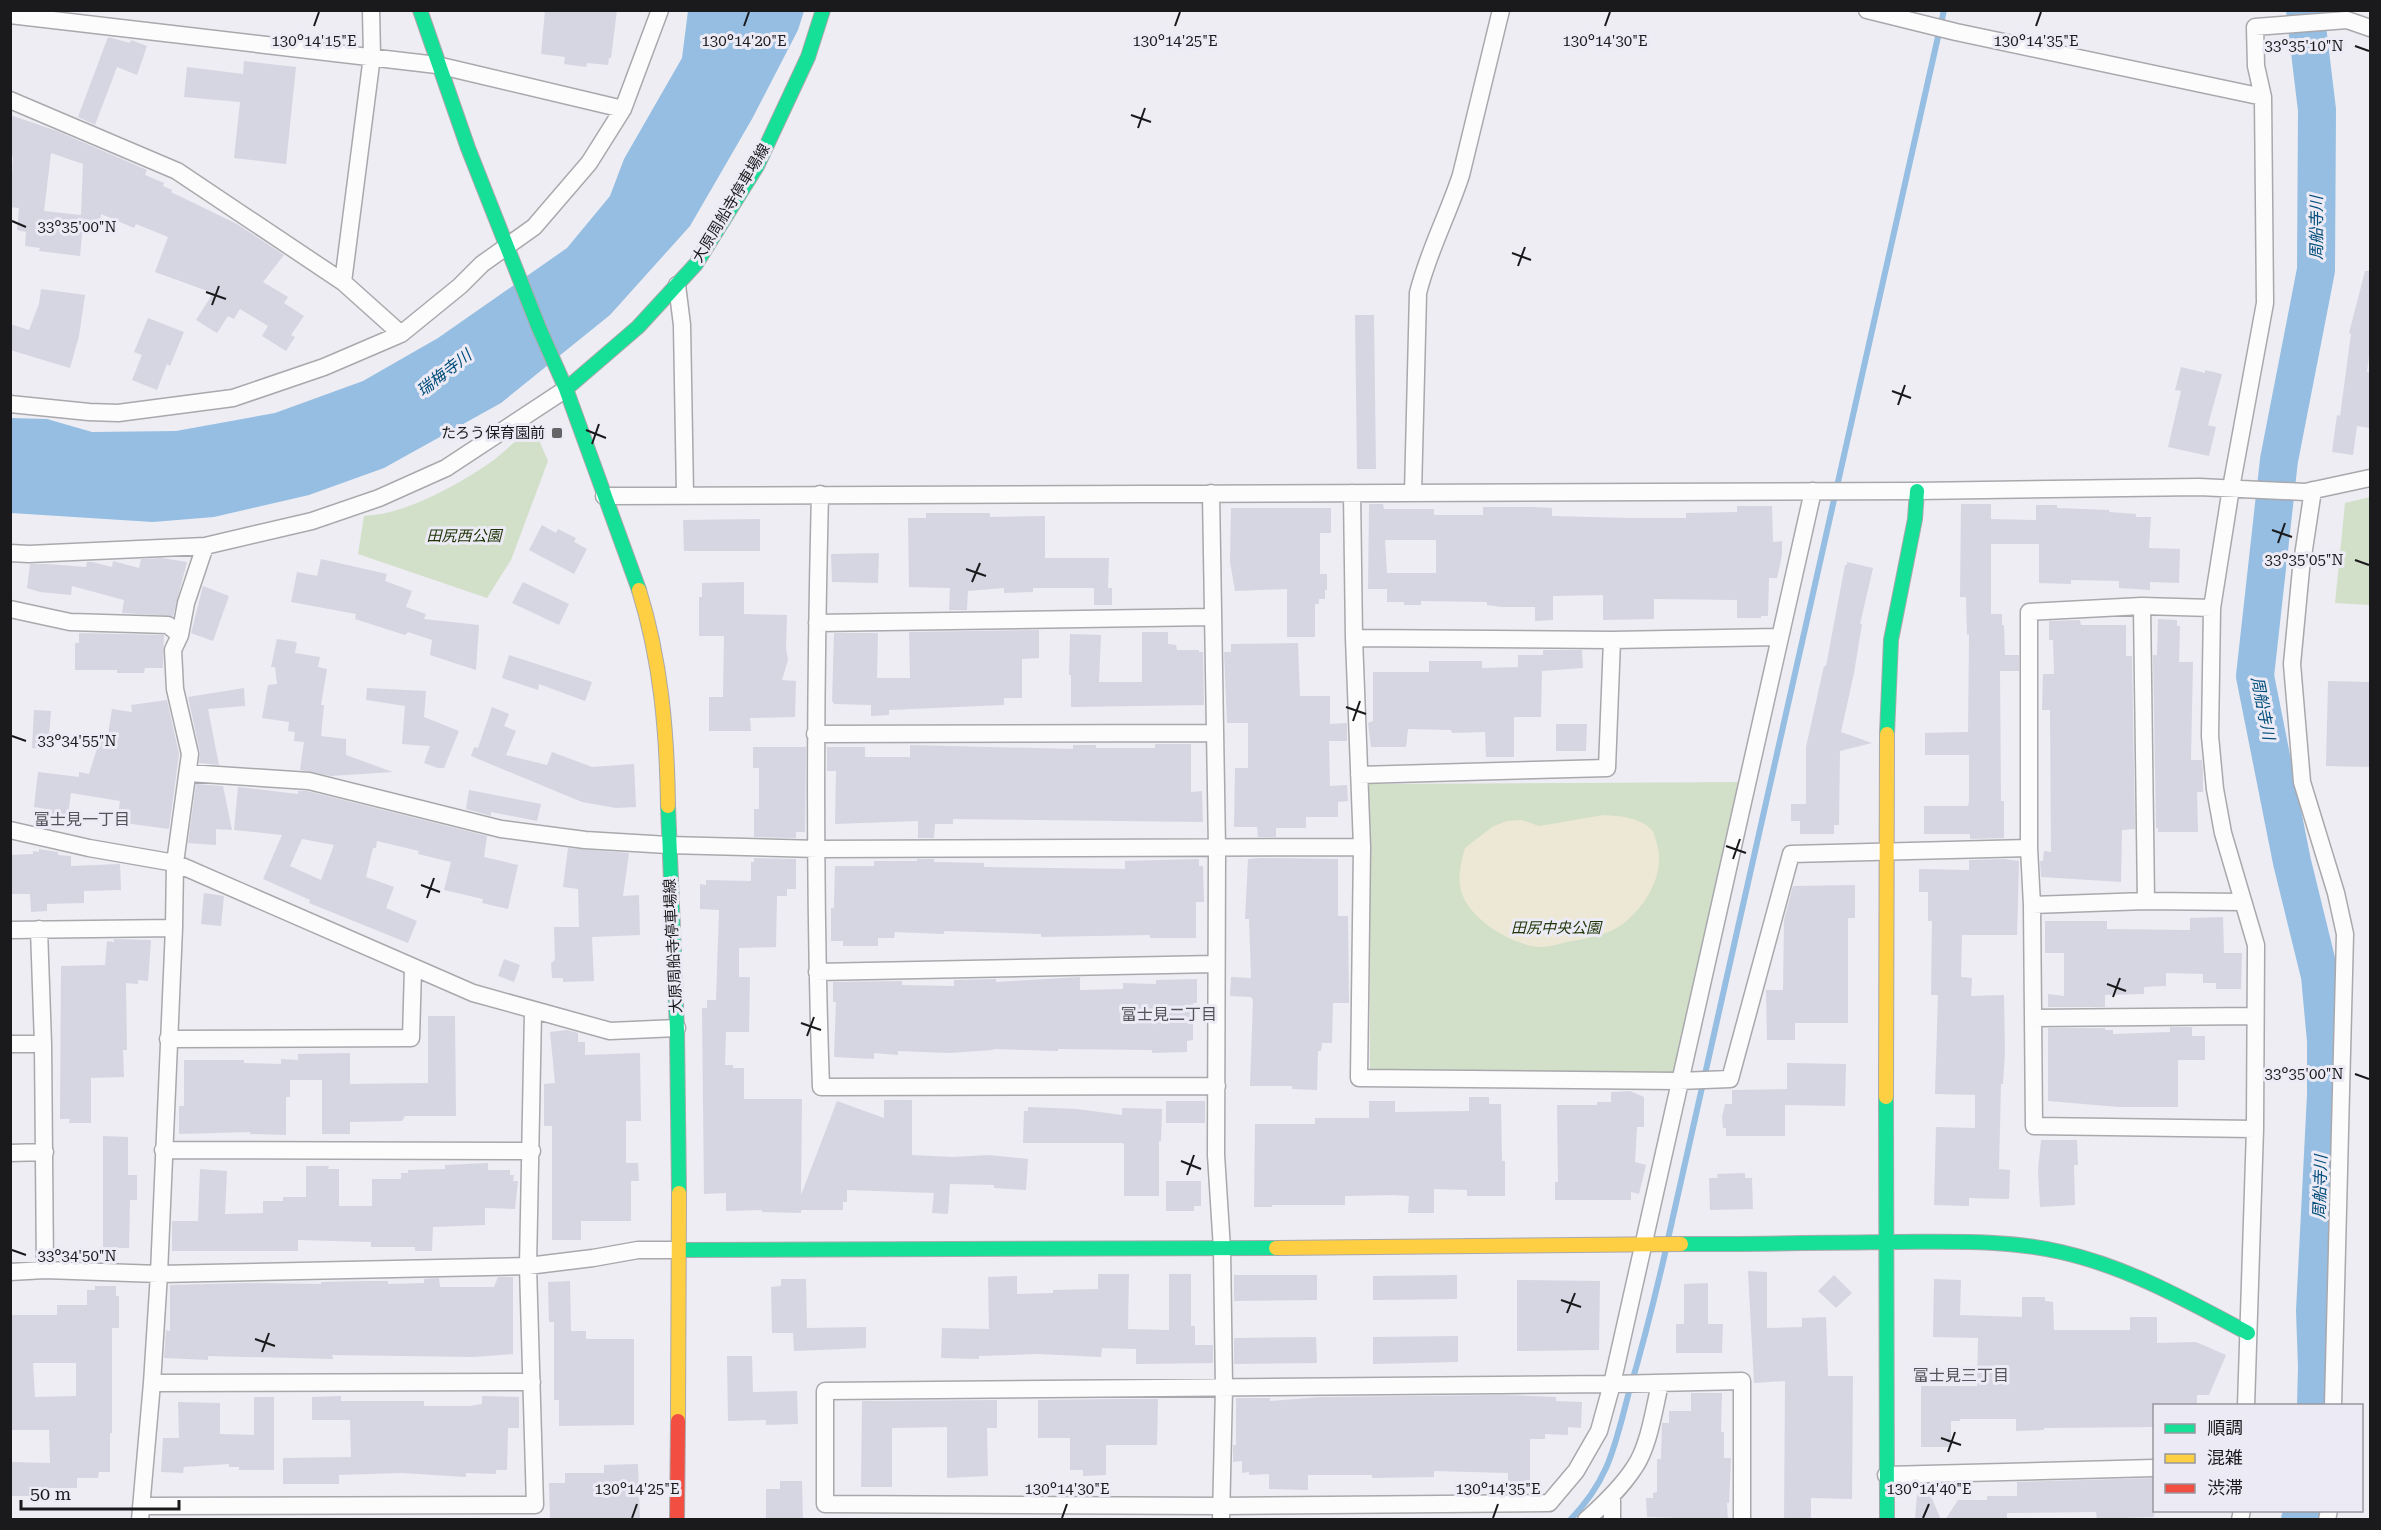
<svg xmlns="http://www.w3.org/2000/svg" width="2381" height="1530" font-family="'Roboto Serif','Noto Sans JP',serif">
<rect width="100%" height="100%" fill="#eeedf3"/>
<path fill="#d2dfc9" d="M533 426 548 461 511 560 487 598 358 554 364 516C403 514 446 491 479 470 499 458 516 440 533 426Z
M2370 497V605L2335 603 2345 503Z
M1742 782 1680 1073 1370 1070 1369 784Z"/>
<path fill="#ede8d6" d="M1604 815C1620 816 1638 817 1651 829 1654 832 1655 837 1656 841 1667 871 1647 905 1623 924 1606 936 1587 938 1567 942 1559 944 1549 947 1540 947 1522 946 1500 935 1486 924 1457 900 1455 882 1465 848L1492 827 1507 821 1522 820 1539 826Z"/>
<path fill="#95bee2" d="M688 11H804L798 30 752 119 690 226 610 315 501 403 384 468 309 495 214 517 153 522 11 513 10 418 47 419 92 432 176 431 275 413 363 381 438 338 567 248 610 196 624 159 682 58Z"/>
<g fill="none" stroke-linecap="round" stroke-linejoin="round">
<path stroke="#95bee2" stroke-width="6" d="M1668 1239 1944 10
M1570 1520C1610 1479 1615 1444 1629 1392 1643 1345 1655 1297 1666 1249"/>
<path stroke="#95bee2" stroke-width="38" d="M2305 10 2317 110 2316 270 2279 460 2255 676 2292 862 2320 976 2326 1041V1095L2315 1311 2317 1367 2316 1406
M2300 1520 2303 1510"/>
</g>
<path fill="#d6d5e2" fill-rule="evenodd" d="M545 10H617L611 58H609L608 65 587 63 586 67 564 64 565 57 541 54Z
M108 37 130 43 131 40 147 46 137 75 117 67 95 125 78 117Z
M244 61 296 67 286 164 234 158 240 102 184 97 187 67 243 74Z
M10 115 57 131 147 170 145 175 164 183 163 186 172 190 171 192 237 224 284 255 263 282 288 297 284 303 304 316 291 335 295 337 286 351 262 336 268 326 240 309 234 319 228 316 217 333 196 320 213 293 155 272 168 237 136 224 134 228 101 214 100 226 83 225 80 256 39 251 40 248 25 246 26 232 17 230 19 208 10 207 13 157 10 156ZM51 153 83 164 81 215 44 211Z
M2365 271H2370V348L2367 372 2370 373V428L2357 426 2353 455 2332 452 2337 415 2340 416 2351 334 2349 333Z
M41 289 85 295 79 336 70 368 10 350V324L29 330 39 304Z
M1355 315H1374L1376 469H1357Z
M148 318 184 332 170 366 167 364 157 390 132 380 142 355 134 352Z
M2181 367 2205 373V370L2222 374 2208 425 2216 427 2209 456 2168 447 2181 391 2175 390Z
M1369 504H1383L1384 509H1434V515H1483V507H1532L1552 508V516L1631 518H1686V513L1737 512V506H1772L1773 542 1782 541V555L1777 578H1769L1768 616H1761V618H1737V600L1654 599V619L1603 620V595L1553 596V620L1535 621V607H1501L1487 605V602L1421 601V605H1404V602H1387V589H1368ZM1385 540H1436V573H1387Z
M1961 504H1991V519L2036 520V505H2057V508L2109 510V512L2136 514V517H2151L2149 548 2180 549 2179 583 2150 582V590L2119 588V581L2071 580V584L2039 583V544H1991V614H2002V625H2004L2005 655H2019V671H2000L2001 801H2004V838L1970 839V834H1924V806H1968L1969 801V755H1925V733L1968 732 1969 634 1967 635 1966 597H1960Z
M1231 508H1331V533H1320V574H1327V590H1325V599H1319V604H1315V637H1287V589L1235 591 1230 562Z
M926 513H990V517L1045 516V558H1109L1108 588H1112V605H1094V588H1033V592L1004 593V588L968 591 967 610H949L950 588 909 587 908 518H926Z
M760 519V551H684L683 520Z
M542 525 556 533 558 529 576 538 574 542 587 549 574 574 529 550Z
M879 553 878 583 832 582 831 554Z
M162 558 187 562 173 616 122 613 124 600 72 586 71 595 40 592 27 588 30 564H48L86 567 87 562H92L112 567 113 561 139 568 141 559Z
M321 559 387 574 385 581 412 591 406 607 426 614 424 619 479 625 476 670 430 655 432 640 408 632 405 635 355 619 356 614 291 602 297 572 317 576Z
M1847 562 1873 568 1860 624H1862L1854 673 1841 732 1872 743 1840 751 1839 825H1834V834H1800V821H1791V804H1806V747L1824 666H1826L1845 565H1847Z
M523 582 569 604 559 625 512 603Z
M744 582V614L787 615 786 648 788 660 782 680 796 681 795 717 750 718 751 731H709V697H723L724 636H699V597H702V583Z
M203 586 229 596 213 641 191 633Z
M2158 619 2177 620V626H2180L2179 662H2193L2191 760H2202L2203 771V792H2197L2198 832H2158V828H2156L2153 655H2157Z
M2080 620 2081 625H2126V656H2132L2135 829 2122 830 2121 882 2041 877 2040 861H2043L2044 851 2051 852 2050 710H2042L2043 674H2054L2053 640H2049V621Z
M1039 630V658L1022 659V698H1004V705L889 710V715L871 716V705L834 704 832 701 834 633H878L877 678H910L909 632Z
M1142 632H1168V644L1176 645 1177 650H1199V652H1203L1204 705 1071 707V675H1069L1070 634 1101 635 1099 682H1142Z
M79 633 164 635 163 668H145L144 673H117V670H75V643H79Z
M277 639 297 642 295 653 320 657 318 667 327 669 321 705H324L321 736 346 739V755L393 772 331 776 300 770 304 742 294 741 295 732 288 731 289 722 262 718 268 685 277 684 275 667H271Z
M1298 643 1300 696H1330V724L1347 723V741H1329L1330 786 1347 785 1348 801 1338 802V817H1306V828H1276V837H1258L1257 827H1234L1235 768H1248V723H1227L1224 652H1231V644Z
M1543 650H1582L1583 668 1542 671 1541 717H1514V757H1486L1485 732 1452 733 1451 730 1408 729 1406 747H1371L1368 723 1373 721V672H1429V661H1482V668L1518 667V655H1543Z
M509 655 592 682 585 701 539 684 538 690 502 678Z
M2328 681 2370 682V767L2326 766Z
M244 688 245 706 208 709 219 765 199 763 200 752 188 697Z
M367 688 426 691 424 717 459 731 444 768H438L424 763 430 746 402 744 405 706 366 700Z
M167 700 179 754 169 829 117 822 120 801 71 793 68 815 52 814V810L34 807 38 772 79 777V772L89 774 102 733 108 735 112 709 132 712 131 705Z
M492 707 509 714 504 726 516 731 506 755 547 765 552 752 592 767 634 764 636 807 616 808 582 802 471 756 474 747 478 748Z
M34 710 51 711 48 749 32 748Z
M1556 724H1587L1586 751H1556Z
M1155 744H1191V792L1202 791 1203 822 953 819V824H935L934 838H918V821L835 824 836 771H827V747H865V757H910V745L1073 749V745H1096V748H1155Z
M753 747H806L805 832H796V838L754 837V809H759V768H753Z
M196 784 223 786 232 830 216 829V845L188 843Z
M238 787 298 794V791H307L487 836 484 857 518 865 508 909 482 903 483 899 444 890 451 862 418 854 419 851 377 841 376 848H373L366 877 394 887 386 908 417 921 408 943 309 903 310 900 263 879 282 835 234 830ZM302 839 334 845 321 880 290 866Z
M469 790 541 804 537 821 491 812V816L466 809Z
M568 848 629 853 623 896 639 895 640 935 592 937 594 981 563 982V978H552L551 963 555 960 554 927H579L578 889 563 887Z
M39 849 58 852V855L71 856V866L120 864 121 890 84 891V903L47 904V911L31 912 30 894H10V855L33 854V851L39 852Z
M754 858 796 859V889H787V896H777L776 947 739 948V977H750L749 1032H726L725 1065H733V1068H744V1099H802L801 1195 837 1101 884 1118V1100H912V1155L953 1157 989 1155 1028 1159 1026 1190 994 1188V1185L950 1184 948 1214 932 1213 934 1193 847 1190V1202H843V1210H801V1213L762 1212V1210L726 1211V1193L704 1194 702 1008H707V1000H716L719 910 700 909V884L706 885V880L751 881V862H754Z
M1261 858 1338 859V916H1348L1349 1003H1333L1332 1043H1322L1321 1051H1318L1317 1090 1292 1089V1086H1250L1253 1000 1251 997 1230 996 1231 977 1251 978 1249 919H1245L1248 859Z
M917 859H934V862L984 863V867L1125 869V861L1199 859V866H1203L1204 902H1196V938H1150V935L1041 937V934L944 931V934L895 932 894 938H878V946H843V941H831V908H834V904L835 866H874V861H917Z
M2004 859 2019 861 2017 935H1962L1961 977 1972 978 1971 996 2004 995 2005 1052 2003 1084H2001L1999 1169 2010 1170 2009 1199 1969 1198V1206L1934 1205 1936 1127 1975 1128V1095L1935 1094 1938 995H1931L1932 921H1928V892H1919V869L1969 870V860Z
M1855 885V918H1848V1023H1795V1040H1767L1766 990H1783L1784 920 1793 886Z
M204 893 224 896 221 926 201 924Z
M2223 917 2224 953H2242L2241 989H2216V983H2203V974L2166 973V986L2144 987V994L2105 995V1007H2048V994L2064 996V953H2045V921H2107V929L2190 930V918Z
M114 939 151 940 148 981 138 980V984L126 983 127 1050H123L124 1077 91 1078V1123H69L70 1119H60L61 966 105 965 107 941 114 942Z
M504 959 520 965 514 982 498 976Z
M1080 977V990L1123 989V983L1156 984V980L1197 979V1003H1193V1040L1187 1041V1052L1152 1053V1050L1058 1049V1051L993 1049V1050L949 1053 898 1051V1055L874 1053V1059L834 1057 836 1002H833V982L902 981V985L954 986V980L996 979V982Z
M428 1016H455L456 1116H405L402 1121 350 1122V1134H322V1080H290V1097H286V1135L250 1134V1132L179 1134V1106H184V1060H244V1063L281 1064V1059L298 1060V1054L350 1053V1084L428 1083Z
M2170 1027H2192V1036H2205V1060H2178V1107H2119L2048 1101V1028H2105V1030H2113V1034L2170 1032Z
M567 1030 578 1033V1042H585V1055L640 1053 641 1121H626V1163H638L639 1181H631V1221H581V1240H552V1126H544V1084L555 1083 550 1032Z
M1787 1063 1846 1064 1845 1106 1785 1105V1136H1726V1128H1723L1722 1117 1725 1104H1732V1090L1787 1089Z
M1630 1091 1644 1097V1127H1637L1635 1162 1646 1165 1639 1194 1631 1192V1200H1555V1182H1558L1557 1105H1597V1102H1611V1092Z
M1469 1097H1489V1104H1501L1502 1161H1505V1196H1467V1190L1434 1189V1213H1408L1409 1196 1394 1195 1345 1196V1205H1272V1207H1254L1255 1124H1315V1118H1369V1101H1395V1112L1469 1111Z
M1166 1101H1205V1123H1166Z
M1028 1107 1077 1109 1122 1115V1108L1162 1109 1161 1141H1159V1196H1124V1144L1122 1143H1023L1024 1111H1028Z
M103 1136 128 1137V1175H137V1200H130L129 1248H103Z
M2041 1140H2077L2078 1165H2074L2075 1205 2040 1207 2038 1170Z
M488 1163V1170H510V1175H514L513 1181H518L515 1209 485 1208V1225L433 1227 432 1251H415V1247H371V1242L298 1240V1251H172V1221H198L200 1169 227 1171 225 1214 263 1213V1201H283V1197H306V1166H329L328 1169H339V1206H372V1179H401V1173H408V1170L445 1169V1165Z
M1745 1173V1178H1752L1753 1209 1710 1210 1709 1178H1718L1717 1174Z
M1166 1181H1201V1206H1194V1211H1166Z
M1748 1271 1767 1272V1328L1802 1327V1318L1826 1317 1828 1376H1853L1852 1499 1811 1498V1520H1784L1785 1381 1754 1383Z
M1098 1274H1129L1128 1329 1169 1330V1274H1191V1326H1195V1345H1213V1363L1136 1364V1349L1102 1348 1101 1357 1038 1354 979 1356V1359L941 1358 942 1328 989 1329 988 1277 1017 1276V1294L1053 1293V1290L1098 1289Z
M1234 1275H1317V1300L1234 1301Z
M1457 1275V1299L1373 1300V1276Z
M1834 1275 1852 1293 1836 1308 1818 1291Z
M498 1277H513V1354L474 1357 332 1355 333 1359 208 1356V1360L164 1358 166 1330 170 1331V1285L246 1283 321 1284V1282L365 1281H388V1284L424 1283V1279L439 1278 440 1287H494Z
M781 1279H806L807 1328 866 1327V1348L794 1351 793 1333H772L771 1287 781 1286Z
M1934 1279 1961 1280 1960 1315 2022 1317V1297H2045V1301L2053 1302 2054 1330H2130V1317H2157V1343L2196 1342 2226 1355 2209 1395H2197V1406H2154V1427L2044 1428V1430L2016 1431V1419H1960V1421H1951V1447H1921V1386H1977L1978 1338 1933 1337Z
M1517 1280 1600 1281 1599 1350 1517 1351Z
M570 1281 571 1331H586V1339H634V1425L559 1426V1400H554V1322H549L548 1282Z
M1708 1283V1324H1723L1722 1353H1676V1324H1684V1284Z
M95 1286H116V1296H119V1328H112V1433H110V1472H99L98 1478H77V1488H39V1496H10V1462L50 1463 49 1430H10V1315H57V1305H87V1290H95ZM33 1363H76V1396L35 1397Z
M1458 1336V1362L1373 1364V1337Z
M1316 1337 1317 1363 1234 1364V1338Z
M727 1356H752L753 1392 797 1391 798 1424 766 1425V1420L728 1421Z
M1691 1393H1722L1721 1432H1724V1458H1731L1729 1503H1727L1728 1520 1647 1517 1646 1498H1653V1493L1657 1492V1459H1661L1662 1423H1669V1411H1691Z
M1503 1395 1556 1397V1401L1582 1402 1581 1428 1568 1427V1435L1545 1434V1439H1530V1489H1508V1473L1434 1471V1477L1372 1478V1475H1308V1490L1269 1489V1474L1249 1475V1472L1242 1473V1461L1233 1462V1445H1236V1398H1270V1401L1321 1397Z
M341 1396V1401H424V1406H470L482 1404V1396L519 1397V1428H508L507 1470H496V1474L466 1473V1477L401 1473 339 1475V1484H283V1458L351 1457 350 1420H312V1397Z
M254 1397H274V1470H239V1467H229V1464L184 1467 183 1473 161 1472 163 1438H179L178 1402 220 1403V1434L254 1435Z
M1120 1399H1158L1157 1445H1106V1475L1083 1476V1470H1070V1438H1038V1400Z
M997 1400V1428H987L988 1476 947 1478V1427L892 1428V1487H861L862 1401Z
M638 1464 640 1520H550L549 1483H565V1473H604V1465Z
M2154 1478V1517L2097 1519 2096 1512 2007 1513V1520H1945L1958 1500H1987V1496H2017V1482Z
M780 1481H802L803 1520H766V1489H780Z
M1917 1494H1930L1941 1520H1915Z"/>
<g fill="none" stroke-linecap="round" stroke-linejoin="round">
<defs>
<path id="street" d="M371 10 372 56 343 282 401 334
M1867 10 1956 32 2263 97
M10 15 437 65 623 109
M10 100 177 171 343 282
M677 285 682 325 685 495
M10 404 89 412 118 413 233 398 324 367 401 334 460 286 482 264 534 227 589 163 623 109 660 10
M2313 490 2301 569 2292 664 2302 782 2336 893 2345 934 2333 1406
M1211 493 1217 848 1216 1155 1222 1249 1224 1387 1221 1520
M1352 493 1354 638 1362 847 1359 1078 1679 1081 1730 1079 1791 854 2029 848 2032 905 2034 1126 2255 1129
M1413 493 1418 293C1428 252 1448 215 1461 175L1501 10
M820 494C815 692 814 890 821 1087L1217 1086
M604 496 1917 491 2199 487 2305 492 2370 478
M10 553 29 554 205 546 312 521 379 498 446 468 566 389
M2142 606 2146 901
M10 609 70 622 168 625 180 635
M817 623 1211 617
M1354 638 1612 640 1779 637
M815 734 1214 733
M188 773 309 781 501 829 585 840 668 845 818 849 1362 847
M1359 775 1607 768 1612 640
M10 830 89 848 175 863 473 993 610 1031 677 1028
M2029 848V612L2142 606 2212 608
M2032 905 2146 901 2243 902
M39 929 43 1044 45 1270
M10 930 174 928
M817 972 1215 964
M2033 1018 2255 1016
M168 1039 411 1038 413 968
M10 1044H43
M163 1150 532 1151
M10 1153 45 1152
M10 1272 45 1270 159 1274 528 1266 593 1258 638 1250H679
M152 1383 532 1382
M2246 1406 2255 1129 2256 945 2223 833 2215 789 2210 736 2212 608 2231 488 2265 303 2263 97 2256 66 2255 27 2347 20 2370 28
M1886 1475 2154 1468
M1612 1496V1520
M141 1506 535 1505 528 1266 533 1011
M140 1520 152 1383 159 1274 174 928 175 863 190 754 175 689 173 650 180 635 186 603 205 546
M1586 1520C1604 1504 1621 1488 1634 1468 1649 1447 1654 1409 1660 1384
M1742 1520V1381L1612 1384 825 1391V1504L1220 1506 1549 1503 1576 1471 1599 1431 1612 1384 1813 491
M2240 1520 2242 1510
M2327 1520 2329 1510"/>
<path id="fast" d="M420 10 468 148 539 328 566 389 639 590
M566 389 638 327 696 264 757 166 808 57 823 10
M1887 734 1891 640 1915 519 1917 491
M668 806 677 1030 679 1193
M1886 1097 1887 1520
M1681 1244C1751 1244 1820 1243 1890 1242 1947 1242 2006 1239 2061 1252 2128 1267 2188 1301 2248 1333
M679 1250 1276 1248"/>
<path id="slow" d="M639 590C661 661 667 732 668 806
M1886 1097 1887 734
M1276 1248 1681 1244
M678 1421 679 1193"/>
<path id="jam" d="M677 1520 678 1421"/>
</defs>
<use href="#street" stroke="#a9a8ac" stroke-width="19"/>
<use href="#fast" stroke="#a9a8ac" stroke-width="16"/>
<use href="#slow" stroke="#a9a8ac" stroke-width="16"/>
<use href="#jam" stroke="#a9a8ac" stroke-width="16"/>
<use href="#street" stroke="#fcfcfd" stroke-width="16"/>
<use href="#fast" stroke="#16e098" stroke-width="14"/>
<use href="#slow" stroke="#ffcf43" stroke-width="14"/>
<use href="#jam" stroke="#f24e42" stroke-width="14"/>
</g>
<path fill="none" stroke="#1a1a1d" stroke-width="2" d="M314 26 319 12M744 26 749 12M1175 26 1180 12M1605 26 1610 12M2036 26 2041 12M2355 46 2369 51M1131 115 1151 122M1138 128 1145 108M12 221 26 227M1512 253 1531 260M1518 266 1525 247M206 292 226 299M212 305 219 286M1892 391 1911 398M1898 405 1905 385M586 430 606 438M592 444 599 424M2272 530 2292 537M2278 543 2285 523M2355 560 2369 565M966 569 986 576M972 582 980 563M1346 707 1366 714M1353 721 1360 701M12 736 26 741M1726 846 1746 853M1733 859 1740 839M421 885 440 892M427 898 434 878M2107 984 2126 991M2113 997 2120 978M801 1023 821 1030M807 1036 814 1017M2355 1074 2369 1079M1181 1161 1201 1169M1187 1175 1194 1155M12 1250 26 1255M1561 1300 1581 1307M1567 1313 1575 1293M255 1339 275 1346M262 1352 269 1333M1941 1438 1961 1445M1948 1452 1955 1432M632 1518 637 1504M1062 1518 1067 1504M1493 1518 1498 1504M1923 1518 1929 1504"/>
<rect fill="#646468" stroke="#ecebf5" stroke-width="2" x="551" y="427" width="12" height="12" rx="3"/>
<g text-anchor="middle" dominant-baseline="central" stroke-width="6" stroke-linejoin="round" paint-order="stroke">
<g font-size="15" fill="#1a1a1d" stroke="#ecebf5">
<text transform="translate(731 203) rotate(-59)">大原周船寺停車場線</text>
<text transform="translate(673 946) rotate(-93)">大原周船寺停車場線</text>
</g>
<g font-size="15" fill="#1a1a1d" stroke="#ecebf5" text-anchor="end">
<text x="545" y="433">たろう保育園前</text>
</g>
<g font-size="15" font-style="italic" fill="#213608" stroke="#ecebf5">
<text x="464" y="536">田尻西公園</text>
<text x="1556" y="928">田尻中央公園</text>
</g>
<g font-size="16" font-style="italic" fill="#024c7a" stroke="#ecebf5">
<text transform="translate(2316 228) rotate(-90)">周船寺川</text>
<text transform="translate(444 373) rotate(-38)">瑞梅寺川</text>
<text transform="translate(2263 708) rotate(79)">周船寺川</text>
<text transform="translate(2320 1187) rotate(-88)">周船寺川</text>
</g>
<g font-size="16" fill="#53535b" stroke="#ecebf5">
<text x="82" y="819">富士見一丁目</text>
<text x="1169" y="1014">富士見二丁目</text>
<text x="1961" y="1375">富士見三丁目</text>
</g>
</g>
<g font-size="15" text-anchor="middle" fill="#1a1a1d" stroke="#ecebf5" stroke-width="6" stroke-linejoin="round" paint-order="stroke">
<text x="314" y="46">130°14'15"E</text>
<text x="744" y="46">130°14'20"E</text>
<text x="1175" y="46">130°14'25"E</text>
<text x="1605" y="46">130°14'30"E</text>
<text x="2036" y="46">130°14'35"E</text>
<text x="2304" y="51">33°35'10"N</text>
<text x="77" y="232">33°35'00"N</text>
<text x="2304" y="565">33°35'05"N</text>
<text x="77" y="746">33°34'55"N</text>
<text x="2304" y="1079">33°35'00"N</text>
<text x="77" y="1261">33°34'50"N</text>
<text x="637" y="1494">130°14'25"E</text>
<text x="1067" y="1494">130°14'30"E</text>
<text x="1498" y="1494">130°14'35"E</text>
<text x="1929" y="1494">130°14'40"E</text>
</g>
<rect width="2381" height="1530" fill="none" stroke="#1a1a1d" stroke-width="24"/>
<rect x="2153" y="1404" width="210" height="108" fill="#ecebf5" stroke="#98979f" stroke-width="1.5"/>
<rect x="2165" y="1424" width="30" height="9" fill="#16e098" stroke="#98979f" stroke-width="1.5"/>
<text x="2207" y="1434" font-size="18" fill="#1a1a1d">順調</text>
<rect x="2165" y="1454" width="30" height="9" fill="#ffcf43" stroke="#98979f" stroke-width="1.5"/>
<text x="2207" y="1464" font-size="18" fill="#1a1a1d">混雑</text>
<rect x="2165" y="1484" width="30" height="9" fill="#f24e42" stroke="#98979f" stroke-width="1.5"/>
<text x="2207" y="1494" font-size="18" fill="#1a1a1d">渋滞</text>
<path d="M21 1500v9h158v-9" fill="none" stroke="#1a1a1d" stroke-width="3"/>
<text x="30" y="1500" font-size="18" fill="#1a1a1d" stroke="#ecebf5" stroke-width="4.5" paint-order="stroke">50 m</text>
</svg>
